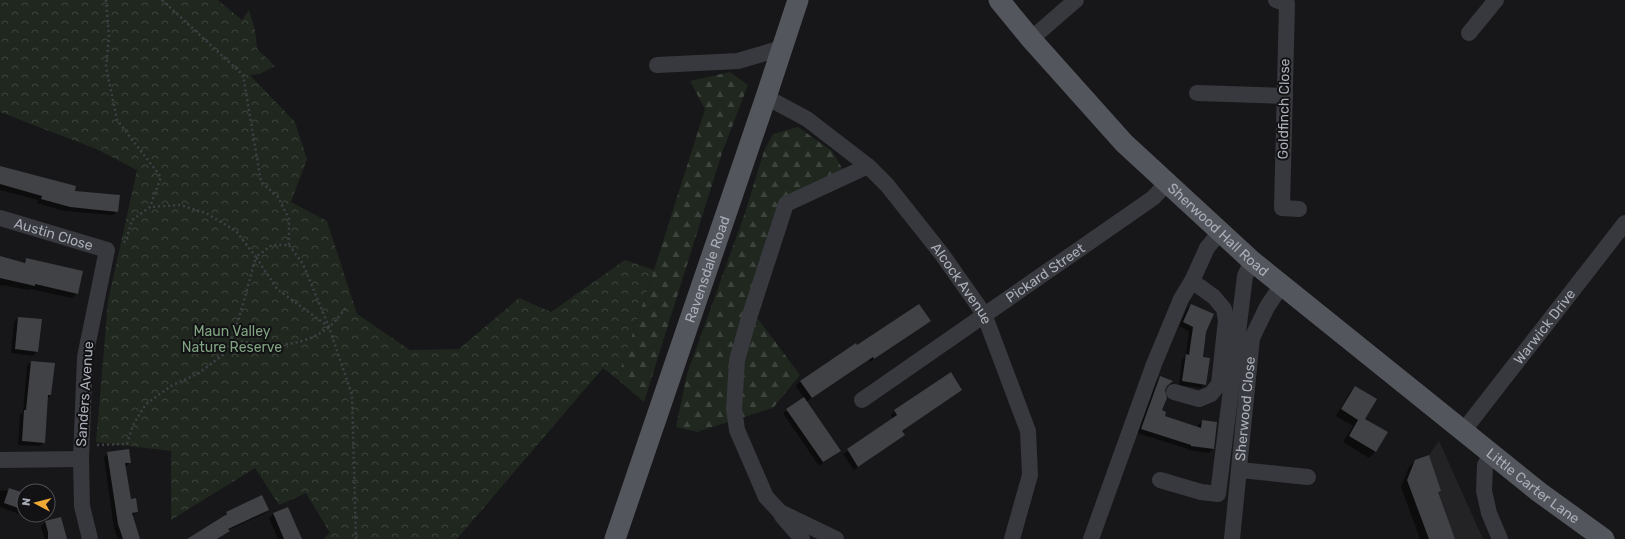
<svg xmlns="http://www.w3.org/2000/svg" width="1625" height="539" font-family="Rubik,sans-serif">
<defs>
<pattern id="forest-firs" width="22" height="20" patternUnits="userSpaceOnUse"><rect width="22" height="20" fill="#1f271f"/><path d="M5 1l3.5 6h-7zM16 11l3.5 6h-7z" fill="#3d443d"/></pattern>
<pattern id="park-crowns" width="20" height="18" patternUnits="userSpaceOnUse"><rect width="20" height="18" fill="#1f271f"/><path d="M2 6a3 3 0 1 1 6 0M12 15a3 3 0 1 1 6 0" fill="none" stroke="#3d443d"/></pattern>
</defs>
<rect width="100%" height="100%" fill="#171719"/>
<path fill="#232326" d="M1439 441 1483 539H1429L1407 480 1415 460 1429 455Z"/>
<path fill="url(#forest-firs)" d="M730 72 748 85 722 153 644 402 617 379 654 270 705 109 690 81Z
M798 127 832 151 846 175 784 196 752 311 800 375 773 408 697 432 676 427 687 374 745 213 764 151 773 134Z"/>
<path fill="url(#park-crowns)" d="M0 0H218L242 20 249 10 255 30 257 49 275 66 260 74 250 75 295 122 307 159 291 202 327 221 357 314 410 350 459 349 519 298 551 312 625 260 654 270 617 379 603 368 457 539H323L330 533 306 493 279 505 255 468 171 520V451L96 442 108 301 137 170 96 149 0 112Z"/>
<path fill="#0007" d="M0 167 117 211 113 215 65 211 37 203 38 200 0 190Z
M0 257 22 263 26 259 77 293 72 298 30 289 29 290 2 285 0 286Z
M1191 305 1202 358 1205 384 1201 388 1179 385 1182 360 1186 356 1189 331 1179 326 1187 309Z
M18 318 37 351 33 356 11 353 14 322Z
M929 321 870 362 869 360 806 402 839 450 819 466 783 413 804 398 796 386 800 382 857 347Z
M31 362 53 364 51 395 47 399 44 442 40 446 18 445 20 415 23 413 27 366Z
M1160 377 1165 387 1160 410 1164 416 1198 428V425L1202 421 1213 449 1209 453 1187 450 1188 449 1137 433 1156 381Z
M1355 387 1364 419 1375 452 1369 458 1343 442 1353 426 1336 416 1349 394Z
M961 390 901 432 903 435 899 439 854 470 843 454 893 419 891 415 895 411Z
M108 453 130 462 125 467 130 500 137 512 132 516 139 539H118L114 528 104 457Z
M1415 461 1440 490 1438 493 1454 539H1420L1401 487 1409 467Z
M9 489 24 494V515H43V517L38 521 0 507V490L8 491Z
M268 510 264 514 228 530 218 539H188L223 517 226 513Z
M274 514 301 539H278L269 518Z
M45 522 66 539H45L41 527Z"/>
<path fill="#414246" d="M0 166 76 186 75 191 120 195 118 212 70 207 41 199 42 196 0 184Z
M0 256 25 263 26 258 83 271 78 294 35 284V286L0 278Z
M919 304 931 321 874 359 873 357 812 398 800 381 856 343 857 345Z
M1191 304 1214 314 1206 332 1203 357 1210 358 1206 385 1182 381 1186 354 1189 355 1193 327 1183 322Z
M18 317 42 319 38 352 15 349Z
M31 361 55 363 51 395H48L45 443 22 441 24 410H26Z
M951 372 962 390 902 431 905 435 858 467 847 449 897 415 894 410Z
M1160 376 1173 381 1167 386 1165 390 1167 398 1162 410 1166 412 1165 416 1201 428 1202 420 1217 422 1214 449 1191 446V445L1141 429Z
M1355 386 1377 399 1365 419 1388 432 1376 452 1349 436 1358 420 1341 409Z
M804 397 841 451 823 462 786 409Z
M129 449 131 463H125L131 499 136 498 138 512 132 513 140 539H123L118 524 107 452Z
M1429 455 1441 491 1438 492 1455 539H1429L1407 480 1415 460Z
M9 488 24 493V510L4 503Z
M262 495 269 510 228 529 230 531 217 539H187L227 514 226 512Z
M288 507 302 539H284L273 513Z
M61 517 67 539H48V532L45 521Z"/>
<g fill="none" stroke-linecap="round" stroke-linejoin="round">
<path stroke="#3e4045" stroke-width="2.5" stroke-dasharray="2 3" stroke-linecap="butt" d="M106 0 109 36 106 67 117 120 161 177 150 207
M162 0 243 75 261 182 278 197 289 219V245
M329 327 277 289 256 257 272 245H289L303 264 329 327 352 395 356 539
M231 340C266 345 298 351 329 327 336 322 341 313 347 307
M97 445 127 444 133 425 146 404 171 386 199 373 224 354 237 325 256 257 236 231 206 213 180 205 150 207 132 220 126 241 122 243"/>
<g stroke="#38393e" stroke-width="16">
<path d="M1276 0 1287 4 1282 208 1299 209"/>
<path d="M1469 33 1496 0"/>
<path d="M1031 39 1076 0"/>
<path d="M657 65 738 61 782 48"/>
<path d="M1197 93 1285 96"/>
<path id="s1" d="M766 97 807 119 868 166 887 185 941 253 984 314 1028 431 1030 475 1012 539"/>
<path id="s2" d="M0 218 107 250 85 357 81 459 82 506 90 539"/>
<path d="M1174 392 1199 399 1211 394 1219 384 1226 320 1224 309 1214 297 1192 281"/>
<path id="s3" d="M862 400 1153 198 1166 184"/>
<path id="s4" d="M1464 430 1625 223"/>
<path d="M1492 454 1485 465 1484 491 1489 513 1500 539"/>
<path d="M0 460 81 459"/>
<path d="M1240 470 1308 477"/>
<path d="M1160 480 1201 492 1218 494 1245 276 1252 261"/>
<path d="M782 516 802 539"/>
<path d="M836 539 780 512 766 497 737 430 734 409 737 360 749 318 786 204 868 166"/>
<path d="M1091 539 1154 364 1181 299 1192 281 1207 248 1220 232"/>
<path id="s5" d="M1232 539 1252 338 1267 307 1281 286"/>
</g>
<g stroke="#54565d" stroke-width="21">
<path id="s6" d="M999 0 1031 39 1124 143 1252 261 1539 492 1604 539"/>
<path id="s7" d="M615 539 766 97 798 0"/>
</g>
</g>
<g text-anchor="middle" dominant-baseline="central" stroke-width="4" stroke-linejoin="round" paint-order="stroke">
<g font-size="14" fill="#a9aeb8" stroke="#121214">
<text transform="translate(1284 109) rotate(-89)">Goldfinch Close</text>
<text stroke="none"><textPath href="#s6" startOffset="318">Sherwood Hall Road</textPath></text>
<text stroke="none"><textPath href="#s2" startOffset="56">Austin Close</textPath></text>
<text stroke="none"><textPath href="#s7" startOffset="285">Ravensdale Road</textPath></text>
<text stroke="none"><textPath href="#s3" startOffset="223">Pickard Street</textPath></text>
<text stroke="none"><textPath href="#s1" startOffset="274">Alcock Avenue</textPath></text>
<text stroke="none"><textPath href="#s4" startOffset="131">Warwick Drive</textPath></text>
<text transform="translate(85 394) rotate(-86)">Sanders Avenue</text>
<text stroke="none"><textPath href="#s5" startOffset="131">Sherwood Close</textPath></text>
<text stroke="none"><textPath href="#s6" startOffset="724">Little Carter Lane</textPath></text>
</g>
<g font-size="14" fill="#80a381" stroke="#121214">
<text x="232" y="331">Maun Valley<tspan x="232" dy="16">Nature Reserve</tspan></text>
</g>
</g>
<g transform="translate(36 503) rotate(277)"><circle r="19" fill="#121214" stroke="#4e5056"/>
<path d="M0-3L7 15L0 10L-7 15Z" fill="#f1a936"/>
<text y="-6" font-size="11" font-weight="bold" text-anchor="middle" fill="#a9aeb8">N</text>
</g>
</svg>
